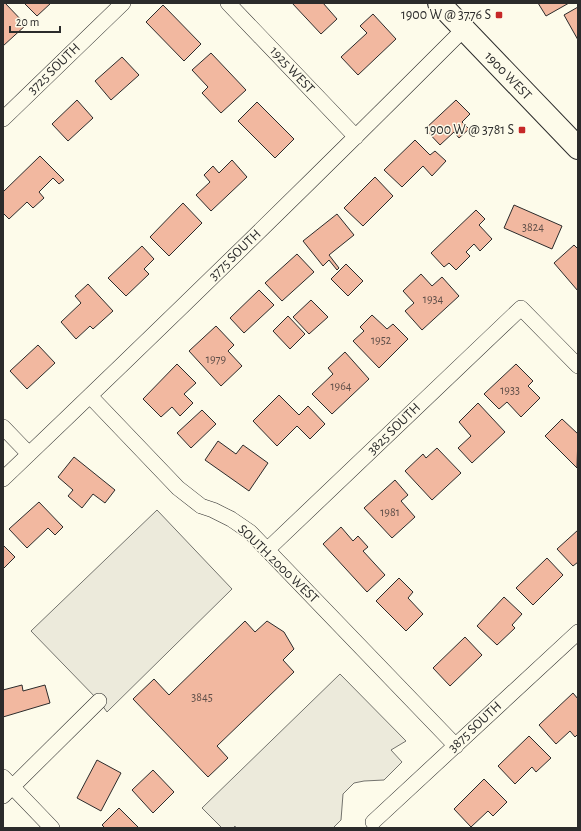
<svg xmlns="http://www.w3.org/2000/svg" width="581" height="831" font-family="'Alegreya Sans',sans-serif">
<rect width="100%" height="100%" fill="#fdfbea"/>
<path fill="#eceadb" stroke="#74746e" d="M157 510 232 589 107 712 99 701 31 631Z
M340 674 406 741 391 750 402 762 384 780 364 781 354 783 343 794 341 820 333 828H236L235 826 233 828H222L202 808Z"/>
<path fill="#f2b8a0" stroke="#2b2b2b" d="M3 3H5L26 25 3 46Z
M24 3H51L37 16Z
M292 3H323L337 19 321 34Z
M538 3H569L546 16Z
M163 5 201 44 184 61 146 22Z
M578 7V40L564 15Z
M373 14 396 39 358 75 341 57 367 33 360 26Z
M211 53 246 90 221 113 202 93 208 87 192 70Z
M122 57 139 75 111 100 95 81Z
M77 100 93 118 68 141 52 124Z
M456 100 470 114 462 122 469 129 459 138 454 132 440 145 425 129Z
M257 102 294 139 275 158 238 121Z
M415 140 430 155 435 151 446 161 432 176 423 166 402 187 384 170Z
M40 156 64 180 59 184 53 178 39 192 44 198 33 208 27 202 9 219 3 213V192Z
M232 160 247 177 211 211 196 195 210 182 204 175 213 166 219 173Z
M375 177 393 196 363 226 344 208Z
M183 203 202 223 169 256 150 237Z
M514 205 562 226 552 249 504 228Z
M476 210 485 219 479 225 492 239 480 251 474 244 466 252 470 256 456 270 449 263 444 267 431 253Z
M337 214 354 235 329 255 339 268 337 270 329 260 323 266 303 241Z
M574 245 578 249V291L554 263Z
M142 246 154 259 144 269 149 274 126 296 108 278Z
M297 254 314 272 282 301 265 283Z
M346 264 363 281 348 296 331 279Z
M421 274 432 286 442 277 459 296 422 330 405 311 414 303 403 291Z
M88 284 113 311 93 329 90 326 76 339 61 322 81 303 75 296Z
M259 290 274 305 244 333 230 318Z
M311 300 328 317 309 334 293 317Z
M372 315 387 329 393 324 408 339 379 368 353 341 364 331 360 327Z
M288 316 305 334 290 349 273 331Z
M216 326 234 345 228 351 242 366 221 386 189 351Z
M38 345 55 363 27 389 10 371Z
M345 352 369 379 332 414 312 394 333 374 328 368Z
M177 364 196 383 184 394 193 403 180 416 172 407 161 417 143 399Z
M516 364 533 381 528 386 540 398 521 417 507 402 499 409 484 394Z
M279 395 299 415 308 406 325 424 310 439 297 426 277 446 253 421Z
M478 403 505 432 472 463 458 448 471 436 459 422Z
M202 410 216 424 191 448 177 433Z
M562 419 578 434 577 468 545 436Z
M218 441 236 454 243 445 268 463 249 491 205 460Z
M437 448 461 473 432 500 405 471 423 454 426 458Z
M74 457 115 490 105 503 93 494 82 508 68 496 73 490 58 477Z
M395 480 408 495 401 501 415 517 392 538 364 508Z
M39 502 63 527 55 535 48 528 27 548 9 529Z
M341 527 353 541 358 536 368 547 363 551 385 575 367 592 323 544Z
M578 530V562L573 566 557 549Z
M3 545 15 557 3 569Z
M547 558 563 575 533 605 516 588Z
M399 578 413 592 408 598 423 614 406 631 376 601Z
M504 597 522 614 512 625 515 628 497 645 477 626Z
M245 621 255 632 267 621 284 632 294 649 283 660 294 672 217 746 228 758 208 777 133 699 154 679 169 695Z
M465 637 482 655 450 686 433 668Z
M22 685 23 691 45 685 50 703 3 717V690Z
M573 693 578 699V734L575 737 570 731 556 744 539 725Z
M529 736 551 758 536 772 532 767 515 784 498 766Z
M97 760 121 773 101 811 77 798Z
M153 770 174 792 153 813 132 790Z
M484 779 507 802 493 816 488 811 471 827 454 809Z
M119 808 139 828H105L102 825Z"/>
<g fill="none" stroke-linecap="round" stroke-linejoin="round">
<defs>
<path id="minor" d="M228 3 356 137
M3 119 123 3
M90 396 178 488 201 506 213 510 231 519 250 532 456 746
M3 427 29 454
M3 479C158 331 312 181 464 29
M267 550 521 308 578 366
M3 777 52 828
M3 796 99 701
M373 822 578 632"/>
<path id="primary" d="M439 3 578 148"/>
</defs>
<use href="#minor" stroke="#2b2b2b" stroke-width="16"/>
<use href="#primary" stroke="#2b2b2b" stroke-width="24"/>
<use href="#minor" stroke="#fdfbea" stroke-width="15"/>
<use href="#primary" stroke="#fdfbea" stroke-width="22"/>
</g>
<g fill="#c62828" stroke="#fdfbea" stroke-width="1.5">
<rect x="495" y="11" width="8" height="8" rx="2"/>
<rect x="518" y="126" width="8" height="8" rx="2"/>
</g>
<g text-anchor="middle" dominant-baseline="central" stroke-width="3" stroke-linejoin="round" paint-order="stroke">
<g font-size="12" fill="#5d4e48">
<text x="533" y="227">3824</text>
<text x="433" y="299">1934</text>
<text x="381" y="340">1952</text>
<text x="216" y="359">1979</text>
<text x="341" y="386">1964</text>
<text x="510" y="390">1933</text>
<text x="390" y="512">1981</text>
<text x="202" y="697">3845</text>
</g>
<g font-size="14" fill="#2b2b2b" stroke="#fdfbea" text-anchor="end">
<text x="491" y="15">1900 W @ 3776 S</text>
<text x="514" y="130">1900 W @ 3781 S</text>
</g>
<g font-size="14" fill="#2b2b2b" stroke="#fdfbea">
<text transform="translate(54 69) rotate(-44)">3725 SOUTH</text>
<text transform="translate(292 70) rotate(47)">1925 WEST</text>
<text transform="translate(508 76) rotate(46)">1900 WEST</text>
<text transform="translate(235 255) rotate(-44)">3775 SOUTH</text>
<text transform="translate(394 429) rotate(-44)">3825 SOUTH</text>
<text transform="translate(278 564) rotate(44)">SOUTH 2000 WEST</text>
<text transform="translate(475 727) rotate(-43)">3875 SOUTH</text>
</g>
</g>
<rect width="581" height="831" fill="none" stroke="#2b2b2b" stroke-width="8"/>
<path d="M10 26v6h50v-6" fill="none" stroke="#2b2b2b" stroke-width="2"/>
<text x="16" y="26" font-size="12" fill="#2b2b2b" stroke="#fdfbea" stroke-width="3" paint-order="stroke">20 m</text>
</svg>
